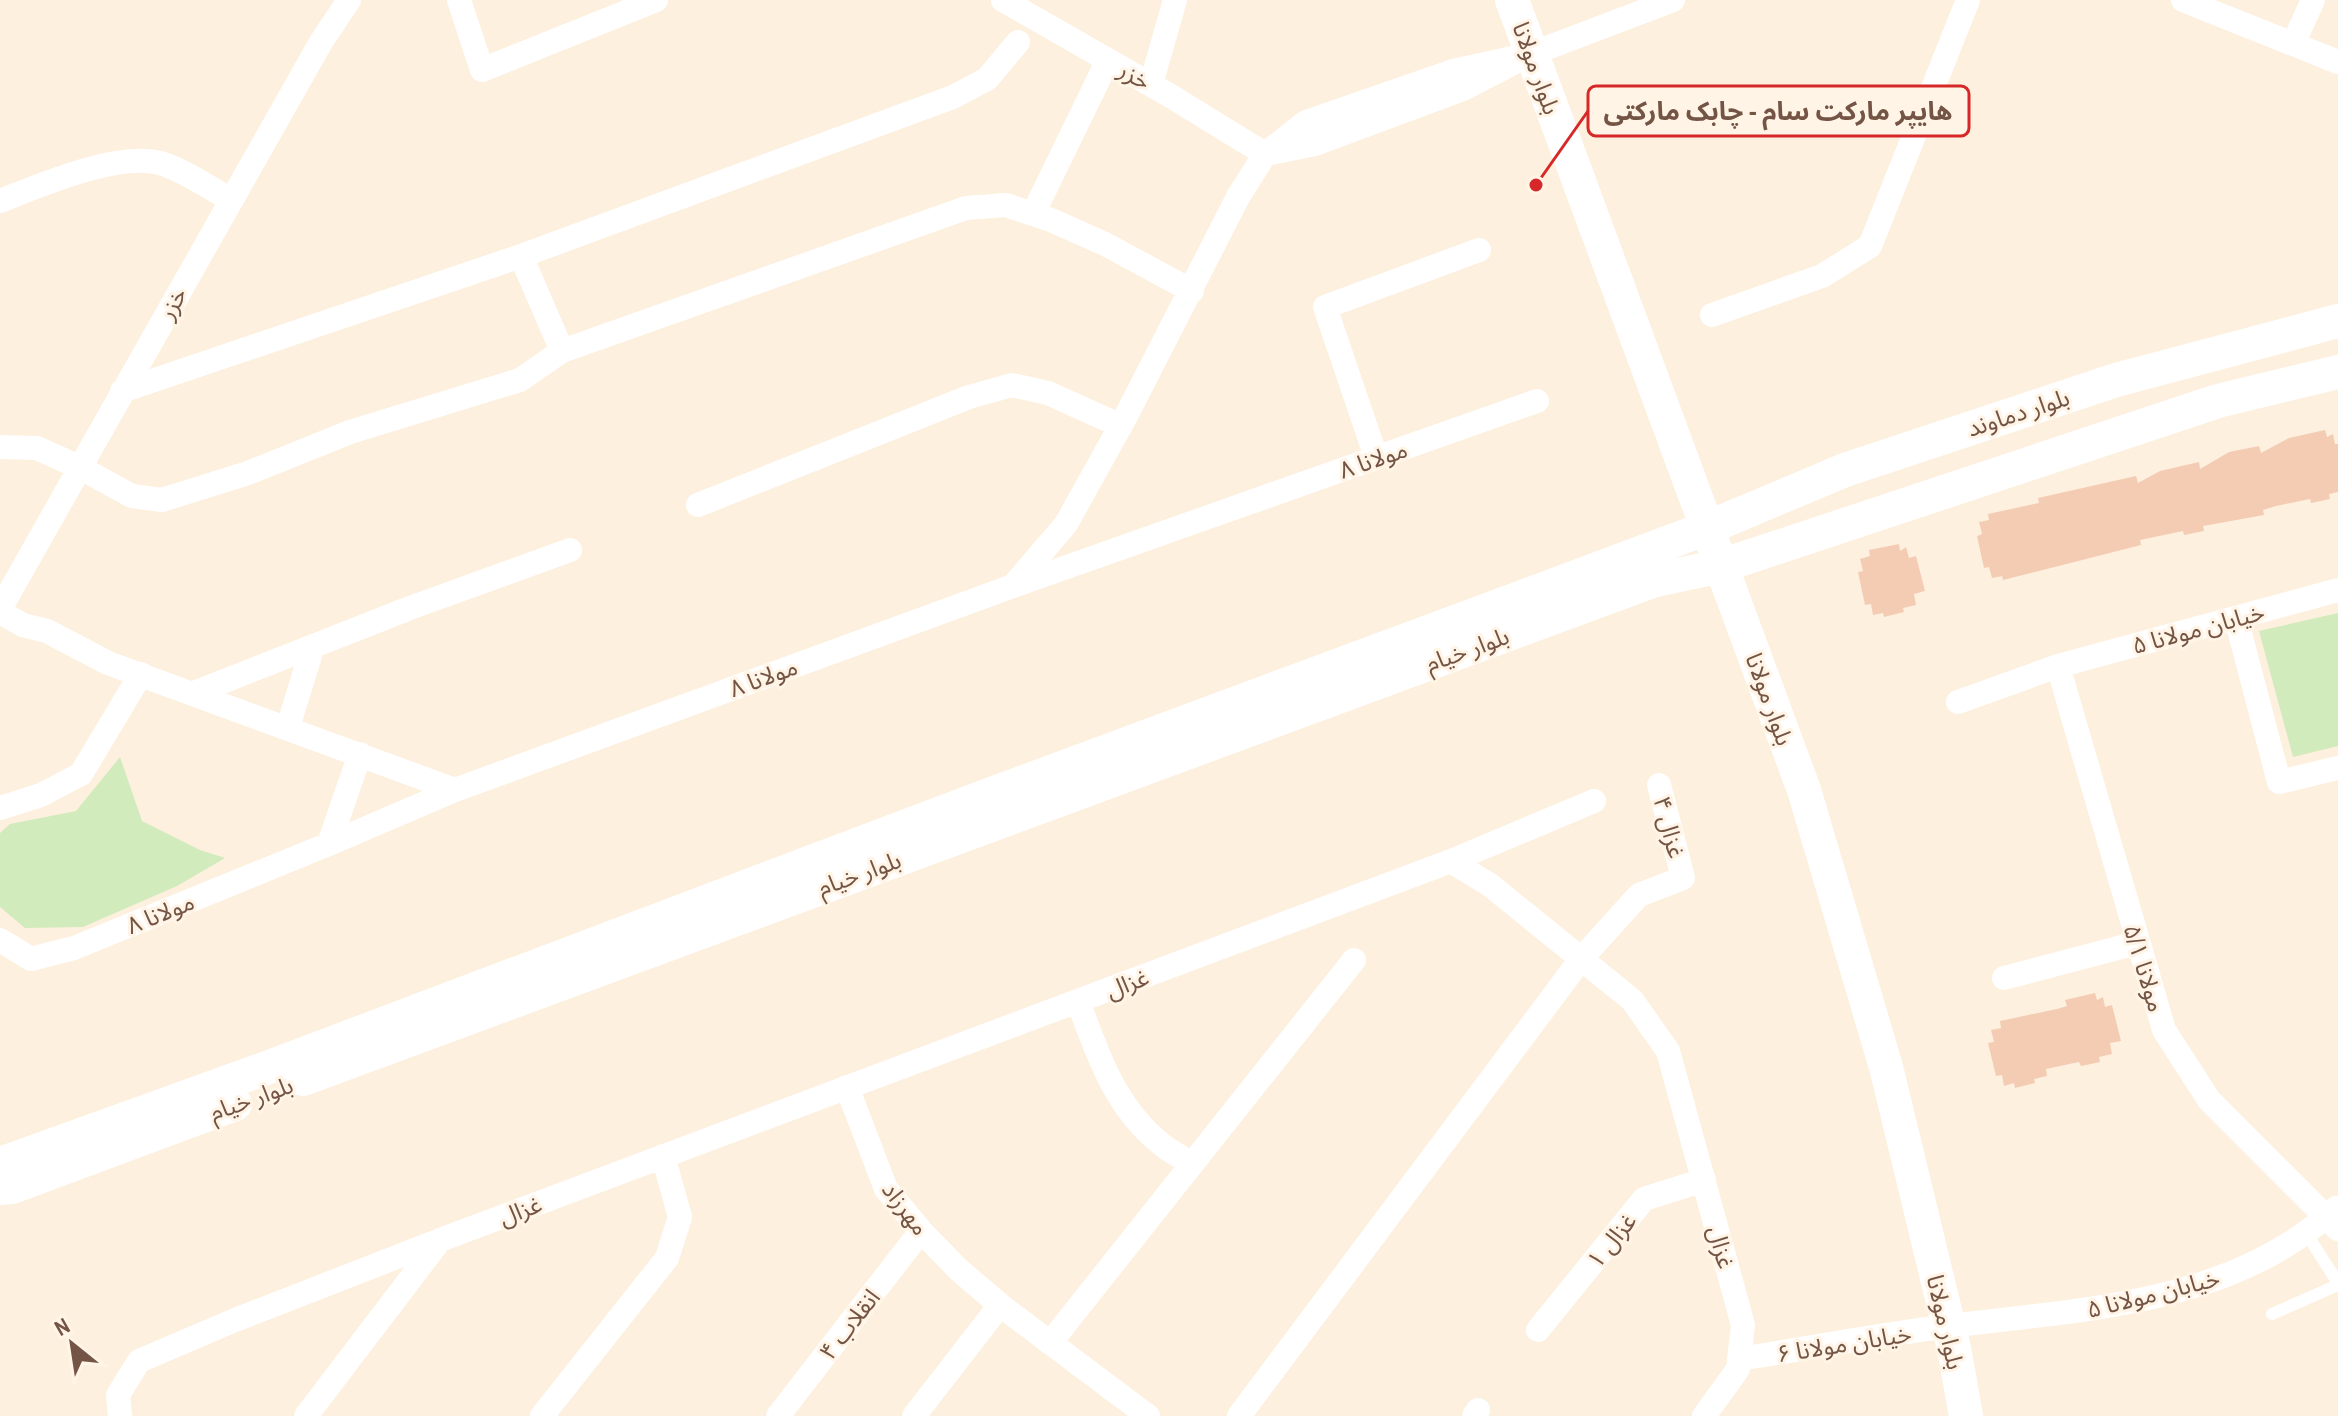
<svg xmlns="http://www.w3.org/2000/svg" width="2338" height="1416" font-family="'Archivo Narrow','Noto Sans Arabic',sans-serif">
<rect width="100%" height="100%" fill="#fdf0de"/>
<path fill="#d1ebbc" d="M2338 613V746L2293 757 2259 631Z
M120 757 142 821 200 850 225 858 177 886 83 927 25 928 0 907V833L10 824 76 811Z"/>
<path fill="#f4ccb4" d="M2325 430 2327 437 2333 434 2335 444H2338V492L2329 494 2330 499 2311 503 2310 499 2276 506 2263 510 2264 515 2203 526 2204 531 2184 535 2183 531 2140 540 2141 545 2003 580 2002 576 1992 578 1989 567 1984 568 1977 536 1982 534 1979 522 1989 520 1988 514 2039 503 2038 498 2136 476 2138 483 2160 471 2199 462 2200 469 2229 452 2259 446 2261 453 2289 438Z
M1899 544 1900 551 1906 547 1909 558 1916 556 1925 591 1914 594 1916 605 1903 608 1904 612 1884 617 1883 613 1873 615 1871 604 1865 605 1858 572 1863 571 1860 559 1870 556 1869 550Z
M2095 993 2097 1000 2103 997 2105 1007 2112 1005 2121 1041 2110 1043 2112 1054 2099 1057 2100 1062 2081 1066 2079 1062 2046 1069 2047 1076 2034 1079 2035 1083 2015 1088 2014 1083 2004 1086 2002 1075 1996 1076 1988 1043 1994 1042 1991 1030 2001 1028 2000 1021 2057 1009 2067 1006 2065 1000Z"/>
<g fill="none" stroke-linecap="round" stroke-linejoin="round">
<path stroke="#fff" stroke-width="12" d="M2306 1233 2338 1283
M2272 1314 2338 1285"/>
<path stroke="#fff" stroke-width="24" d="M459 0 482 70 656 0
M1003 0 1174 98 1265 154
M2183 0 2338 62
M2293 44 2313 0
M1151 84 1175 0
M1271 153 1315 144 1463 89 1531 54 1673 0
M0 201C41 185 117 152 160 163 182 169 210 188 231 200
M1033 214 1108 60
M521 256 953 97 987 79 1018 42
M1712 315 1822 276 1870 246 1968 0
M122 391 521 256 562 351
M0 447 37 448 79 467 132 496 162 500 248 473 350 432 520 380 562 351 966 208 1006 205 1051 220 1105 244 1192 291
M1376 457 1325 307 1479 250
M698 505 969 397 1012 385 1048 393 1121 426
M1013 586 1066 524 1126 416 1238 197 1265 154 1306 122 1453 71 1531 54
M0 609 321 42 349 0
M0 612 23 625 47 631 108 663 455 790
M2236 618 2279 782 2338 768
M2058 666 2164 1030 2209 1100 2338 1229
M194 693 410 608 570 550
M1958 702 2058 666 2338 590
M288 727 313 646
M0 808 41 795 81 774 141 674
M329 844 360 754
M1451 861 1594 801
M0 940 31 959 74 948 329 844 455 790 1013 586 1537 401
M2004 978 2137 943
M1078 1001C1097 1053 1115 1107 1160 1143 1169 1151 1181 1157 1191 1163
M847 1087 886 1189 921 1231 959 1270 1000 1305 1148 1416
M1538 1330 1644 1199 1704 1180
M1050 1343 1354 960
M1739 1359C1809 1348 1879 1335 1949 1326 2083 1309 2231 1305 2336 1208
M120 1416 118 1395 139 1361 235 1320 438 1241
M306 1416 440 1240 1451 861 1490 885 1632 1000 1668 1051 1743 1325 1738 1369 1704 1416
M542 1416 667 1258 680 1217 663 1156
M778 1416 921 1231
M914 1416 1000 1305
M1239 1416 1581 959 1639 895 1683 878 1659 785
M1474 1416 1478 1410"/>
<path stroke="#fff" stroke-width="34" d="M1512 0 1804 790 1886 1067 1954 1348 1966 1416
M303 1079 1655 580 1721 566 2218 401 2338 372
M0 1164 272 1066 989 795 1466 618 1707 528 1845 470 2116 380 2338 321
M0 1188 12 1187 235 1104"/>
</g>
<g text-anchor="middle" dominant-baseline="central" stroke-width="6" stroke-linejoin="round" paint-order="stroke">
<g font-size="24" fill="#745545" stroke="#fff4e5">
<text transform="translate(1537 68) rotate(70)">بلوار مولانا</text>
<text transform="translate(1135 75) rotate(30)">خزر</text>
<text transform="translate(172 303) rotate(-60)">خزر</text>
<text transform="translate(2018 412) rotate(-18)">بلوار دماوند</text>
<text transform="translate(1373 459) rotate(-19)">مولانا ۸</text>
<text transform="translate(2198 628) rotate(-15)">خیابان مولانا ۵</text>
<text transform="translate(1467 649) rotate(-20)">بلوار خیام</text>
<text transform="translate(763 677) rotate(-20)">مولانا ۸</text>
<text transform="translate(1770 699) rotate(70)">بلوار مولانا</text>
<text transform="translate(1670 827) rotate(75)">غزال ۴</text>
<text transform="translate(859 873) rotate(-20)">بلوار خیام</text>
<text transform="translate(160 913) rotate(-22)">مولانا ۸</text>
<text transform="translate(2145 968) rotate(73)">مولانا ۵/۱</text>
<text transform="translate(1127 983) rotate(-21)">غزال</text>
<text transform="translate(251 1098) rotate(-20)">بلوار خیام</text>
<text transform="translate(906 1208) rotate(53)">مهرزاد</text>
<text transform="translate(520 1210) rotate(-21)">غزال</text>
<text transform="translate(1611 1240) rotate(-51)">غزال ۱</text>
<text transform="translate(1722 1247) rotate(75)">غزال</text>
<text transform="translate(2153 1293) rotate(-14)">خیابان مولانا ۵</text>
<text transform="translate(1946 1322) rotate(77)">بلوار مولانا</text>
<text transform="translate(849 1324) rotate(-52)">انقلاب ۴</text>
<text transform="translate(1844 1343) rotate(-9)">خیابان مولانا ۶</text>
</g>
</g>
<path fill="none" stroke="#d62828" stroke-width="3" d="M1536 185L1588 111"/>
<circle fill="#d62828" stroke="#fff4e5" stroke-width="3" cx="1536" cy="185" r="8"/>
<rect fill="#fff4e5" stroke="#d62828" stroke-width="3" x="1588" y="86" width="381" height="50" rx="8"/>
<g font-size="26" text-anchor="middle" font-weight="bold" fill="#745545">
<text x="1778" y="120">هایپر مارکت سام - چابک مارکتی</text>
</g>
<g transform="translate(72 1344) rotate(330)" stroke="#fff4e5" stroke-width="6" paint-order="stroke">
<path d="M0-6L14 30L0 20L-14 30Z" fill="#745545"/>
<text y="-12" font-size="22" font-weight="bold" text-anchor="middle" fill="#745545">N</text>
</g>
</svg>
